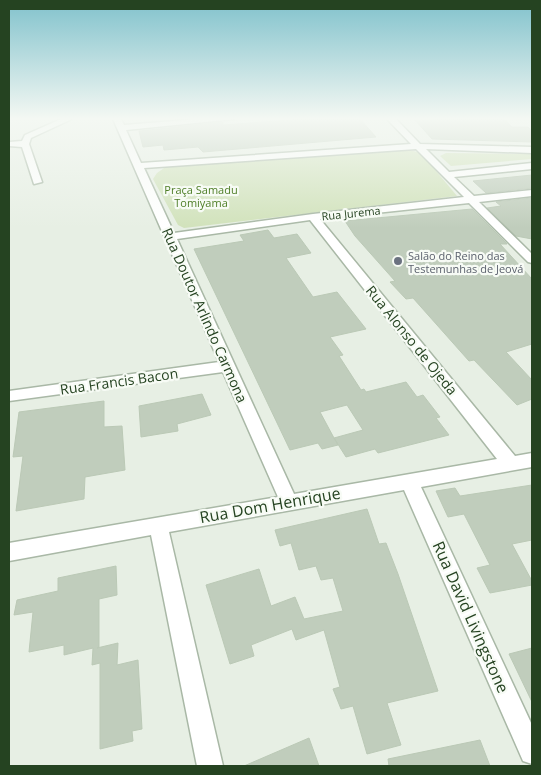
<svg xmlns="http://www.w3.org/2000/svg" width="541" height="775" font-family="'Open Sans',sans-serif">
<rect width="100%" height="100%" fill="#e7efe4"/>
<path fill="#d1e2bb" d="M406 149 421 153 457 196 184 228 178 225 153 179 157 173 167 166Z
M446 153 532 154V159L451 166 440 156Z"/>
<path fill="#c0cdbc" stroke="#bbc9b6" fill-rule="evenodd" d="M303 119H360L376 137 203 152 198 147 164 150 163 145 143 147 139 131 223 122V125Z
M504 119 512 127H528L532 131V142L432 139 415 120Z
M532 175V188L486 193 473 181Z
M532 198V239L516 236 487 208 501 206 496 202Z
M472 209 507 244H500L532 279V344L506 352 532 380V399L517 405 474 360 469 361 413 298 406 299 390 282 395 281 355 236 345 221Z
M268 230 274 238 297 234 311 253 286 258 313 297 337 292 366 329 330 337 343 355 339 356 361 390 364 389 366 392 406 382 417 397 423 395 440 417 436 418 449 435 378 453 375 449 346 457 334 438 338 445 322 449 318 443 290 450 194 249 244 241 240 235ZM347 405 363 430 334 438 320 412Z
M202 394 211 415 177 424 178 431 141 437 139 406Z
M104 401V427L122 426 125 470 85 477 84 499 16 511 23 456 13 457 19 412Z
M532 485V540L512 544 532 581V585L490 593 477 568 490 565 464 514 448 517 436 491 455 488 460 496Z
M367 509 379 544 386 543 398 574 438 691 387 703 401 745 367 754 353 706 341 709 333 689 340 687 324 630 296 640 292 629 251 645 254 656 230 664 206 585 259 569 271 606 295 597 304 619 343 611 333 578 321 580 316 566 299 570 291 543 280 546 275 530Z
M116 566 117 595 99 599V647L97 648 118 643 117 665 138 660 142 729 132 731 133 741 100 749V663L92 665 93 648 64 655V645L29 652 33 612 14 615 17 600 58 591V578Z
M532 648V702L509 654Z
M309 738 319 766H244Z
M480 740 490 766H389L388 759Z"/>
<g fill="none" stroke-linecap="round" stroke-linejoin="round">
<defs>
<path id="minor" d="M61 119H72L31 138 29 144 42 182 34 184 22 147 9 146V142L22 141 25 135Z
M113 119H121L124 125 198 119H234L126 130 141 163 411 144 387 119H396L420 144 532 147V153L426 149 449 172 532 163V169L454 177 474 196 532 190V196L479 202 532 254V263L528 262 469 203 320 219 515 456 532 453V467L421 487 532 725V764L523 761 404 490 169 532 223 766H197L151 535 9 561V543L278 497 223 372 9 401V391L219 362ZM416 149 464 197 313 214 174 233 144 168ZM310 220 497 459 294 494 177 239Z"/>
</defs>
<use href="#minor" stroke="#a9b8a6" stroke-width="3"/>
<use href="#minor" fill="#fff" fill-rule="evenodd"/>
</g>
<linearGradient id="sky" x2="0" y2="1"><stop stop-color="#81c2cc"/><stop offset="0.52" stop-color="#f4f8f3"/><stop offset="1" stop-color="#f4f8f3" stop-opacity="0"/></linearGradient>
<rect width="541" height="228" fill="url(#sky)"/>
<circle fill="#6b7280" stroke="#f7fbf5" stroke-width="2" cx="398" cy="261" r="5"/>
<g text-anchor="middle" dominant-baseline="central" stroke-width="4.5" stroke-linejoin="round" paint-order="stroke">
<g font-size="11" fill="#4e7e27" stroke="#f7fbf5">
<text x="201" y="189">Praça Samadu<tspan x="201" dy="13">Tomiyama</tspan></text>
</g>
<g font-size="11" fill="#254321" stroke="#f7fbf5">
<text transform="translate(351 213) rotate(-6)">Rua Jurema</text>
</g>
<g font-size="11" fill="#5b616d" stroke="#f7fbf5" text-anchor="start">
<text x="408" y="255">Salão do Reino das<tspan x="408" dy="13">Testemunhas de Jeová</tspan></text>
</g>
<g font-size="14" fill="#254321" stroke="#f7fbf5">
<text transform="translate(205 315) rotate(66)">Rua Doutor Arlindo Carmona</text>
<text transform="translate(412 340) rotate(51)">Rua Alonso de Ojeda</text>
<text transform="translate(119 381) rotate(-8)">Rua Francis Bacon</text>
</g>
<g font-size="16" fill="#254321" stroke="#f7fbf5">
<text transform="translate(270 505) rotate(-10)">Rua Dom Henrique</text>
<text transform="translate(471 617) rotate(66)">Rua David Livingstone</text>
</g>
</g>
<rect width="541" height="775" fill="none" stroke="#254321" stroke-width="20"/>
</svg>
